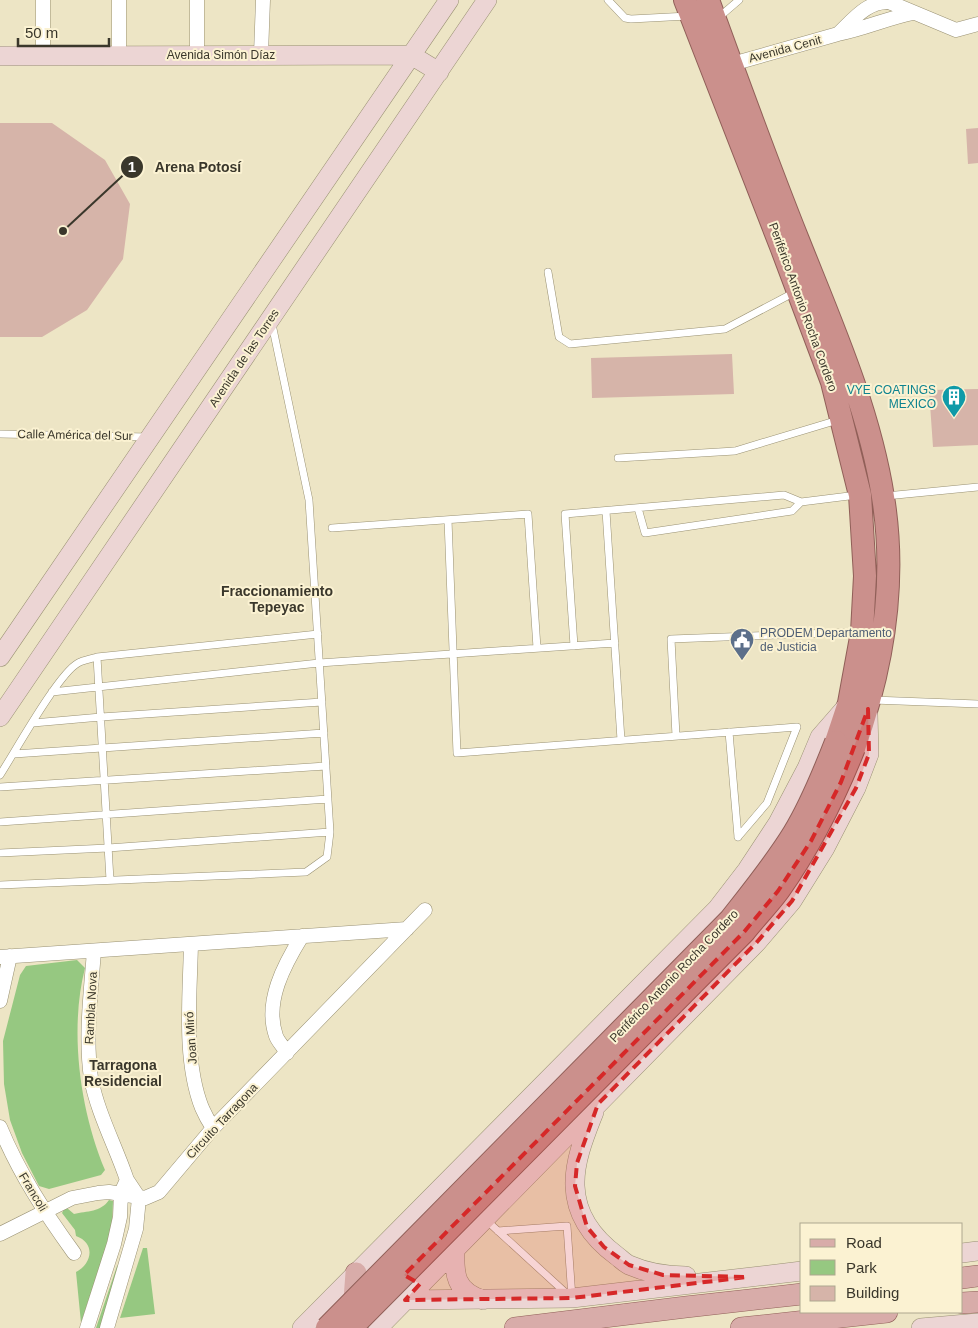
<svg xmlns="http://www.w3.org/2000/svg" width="978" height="1328" font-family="Arial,sans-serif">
<rect width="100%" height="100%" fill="#ede5c5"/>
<path fill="#96c881" d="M77 960 85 968C69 1030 80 1111 105 1170L101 1175 49 1189 39 1186 22 1153 10 1120 4 1084 3 1041 20 975 26 966Z
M109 1200 113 1201 112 1229 81 1323 76 1272C92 1264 96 1243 76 1236L75 1230 62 1213 64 1209 67 1208 74 1214C87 1211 101 1212 109 1200Z
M143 1248H147L155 1314 120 1318Z
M119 1265 101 1328H96L117 1266Z"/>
<path fill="#d6b4a9" d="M0 123H52L105 160 130 204 123 259 87 310 42 337H0Z
M978 128V163L968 164 966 129Z
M732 354 734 394 592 398 591 358Z
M978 389V445L933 447 929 390Z"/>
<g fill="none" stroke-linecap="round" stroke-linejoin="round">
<defs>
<path id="service" d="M608 0 625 18 631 19 688 16
M718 18 739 0
M548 272 559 337 570 344 725 329 795 292
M0 434 148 437
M618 458 735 451 838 420
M886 496 978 487
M638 508 645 533 792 511 801 502
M606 511 621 740
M448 520 457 753 797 727 767 803 738 837
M332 528 528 514 537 648
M574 646 565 514 784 495 801 502 857 495
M97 657 110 880
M52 692 319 663 615 643
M873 700 978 704
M33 723 101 717 322 702
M729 732 738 837
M676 736 671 639 859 632
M14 754 324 733
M0 775C15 752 58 674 78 663 83 660 91 659 97 657L318 634
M0 787 326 766
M0 822 328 799
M0 853 108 848 330 832
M0 885 306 872 327 857 330 832 309 500 272 324
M486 1220 567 1294
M498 1231 567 1226 572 1298"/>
<path id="minor" d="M43 0V56
M197 0V55
M838 34C853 20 867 1 889 2L956 30 978 24
M261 54 263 0
M119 55V0
M732 64 838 34C864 29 888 18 913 13
M191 944C190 995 183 1060 202 1108 205 1115 209 1122 213 1128
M94 951C91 992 85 1036 91 1078 97 1112 116 1147 127 1180
M0 957 407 929
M0 1001 10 956
M287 1053C284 1047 278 1042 276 1036 264 1002 284 965 302 936
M0 1127C19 1173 45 1213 74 1253
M0 1234 72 1198 98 1193 109 1192 145 1198 159 1192 213 1128 425 910
M87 1328 114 1244 120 1217 121 1193 127 1180 139 1198 136 1229 107 1328"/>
<path id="secondary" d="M0 56 411 55 439 72
M0 657 449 0
M0 717 487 0
M594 1112C585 1135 574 1161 575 1186 576 1216 594 1239 617 1256 621 1259 625 1263 629 1265 647 1273 667 1276 686 1276
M455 1248C454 1275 455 1291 483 1300
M962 1253 978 1251
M405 1300 572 1298 802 1271
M302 1328 717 909 747 870 778 823 807 768 820 737 847 706
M378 1328 757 942 792 901 825 848 856 788 869 754 868 714
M921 1328 978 1323"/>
<path id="primary" d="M962 1278 978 1276
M962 1303 978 1302
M353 1313 356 1273
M515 1328 686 1307 802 1294
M741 1328 887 1312"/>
<path id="trunk" d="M685 0 782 249 832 382 860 495 865 576 862 632 849 703 836 742
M708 0C737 80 766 160 798 240 831 323 869 408 883 497 897 583 883 667 854 748"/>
</defs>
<use href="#service" stroke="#999173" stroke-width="8"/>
<use href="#minor" stroke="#999173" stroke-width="15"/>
<use href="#secondary" stroke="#999173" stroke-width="20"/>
<use href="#primary" stroke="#905f58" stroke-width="22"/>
<use href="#trunk" stroke="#905f58" stroke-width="24"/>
<use href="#service" stroke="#fff" stroke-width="7"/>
<use href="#minor" stroke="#fff" stroke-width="14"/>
<use href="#secondary" stroke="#ecd5d4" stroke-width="19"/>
<use href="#primary" stroke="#d8aca9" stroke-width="21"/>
<use href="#trunk" stroke="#cb908c" stroke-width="22"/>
<defs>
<path id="trunk-bridge" d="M327 1328 730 920C752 892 775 864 794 833 811 805 824 773 836 742
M351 1328 744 932C755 918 768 905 779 890 810 846 834 798 854 748"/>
</defs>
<use href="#trunk-bridge" stroke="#905f58" stroke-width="24" stroke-linecap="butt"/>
<use href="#trunk-bridge" stroke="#cb908c" stroke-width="22"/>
</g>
<path fill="#d62828" fill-opacity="0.2" stroke="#d62828" stroke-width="4" stroke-dasharray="10 6" stroke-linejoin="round" d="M868 709 869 754 856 788 792 901 757 942 598 1104 577 1163 575 1186 587 1227 604 1247 629 1265 663 1275 747 1277 572 1298 405 1300 420 1284 404 1275 744 932 778 891 811 841 841 782Z"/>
<defs>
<symbol id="building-pin" viewBox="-11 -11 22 30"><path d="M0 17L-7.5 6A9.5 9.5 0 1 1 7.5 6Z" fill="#0f9aa8" stroke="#fbf2d2"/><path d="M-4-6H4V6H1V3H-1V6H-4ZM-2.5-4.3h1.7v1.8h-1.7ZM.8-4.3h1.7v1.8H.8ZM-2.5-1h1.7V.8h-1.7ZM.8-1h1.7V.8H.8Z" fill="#fff"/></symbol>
<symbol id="civic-pin" viewBox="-11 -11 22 30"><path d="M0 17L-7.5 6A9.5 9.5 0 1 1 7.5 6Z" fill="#5c6f8a" stroke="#fbf2d2"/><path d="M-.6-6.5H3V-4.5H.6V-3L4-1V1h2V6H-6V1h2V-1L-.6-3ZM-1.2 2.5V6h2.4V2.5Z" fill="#fff"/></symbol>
</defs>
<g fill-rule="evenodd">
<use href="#building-pin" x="940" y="383" width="28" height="38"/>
<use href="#civic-pin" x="728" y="626" width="28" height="38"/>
</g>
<g text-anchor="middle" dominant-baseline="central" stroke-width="4" stroke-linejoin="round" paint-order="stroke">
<g font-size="12" fill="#3a372b" stroke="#fbf2d2">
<text transform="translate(785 49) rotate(-15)">Avenida Cenit</text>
<text x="221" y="55">Avenida Simón Díaz</text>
<text transform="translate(803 307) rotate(70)">Periférico Antonio Rocha Cordero</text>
<text transform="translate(244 358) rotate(-56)">Avenida de las Torres</text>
<text transform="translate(75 435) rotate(1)">Calle América del Sur</text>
<text transform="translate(674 976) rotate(-46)">Periférico Antonio Rocha Cordero</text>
<text transform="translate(91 1008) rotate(-87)">Rambla Nova</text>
<text transform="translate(191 1038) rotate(-94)">Joan Miró</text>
<text transform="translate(222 1121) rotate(-47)">Circuito Tarragona</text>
<text transform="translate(33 1192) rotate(59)">Francoli</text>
</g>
<g font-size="12" fill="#0d838f" stroke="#fbf2d2" text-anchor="end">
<text x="936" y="390">VYE COATINGS<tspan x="936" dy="14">MEXICO</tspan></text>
</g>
<g font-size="12" fill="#4e5e75" stroke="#fbf2d2" text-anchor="start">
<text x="760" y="633">PRODEM Departamento<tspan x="760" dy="14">de Justicia</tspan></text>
</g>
<g font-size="14" font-weight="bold" fill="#3a372b" stroke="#fbf2d2">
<text x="277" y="591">Fraccionamiento<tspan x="277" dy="16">Tepeyac</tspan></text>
<text x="123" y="1065">Tarragona<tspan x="123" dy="16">Residencial</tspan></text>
</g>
</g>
<path fill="none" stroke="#3a372b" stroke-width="2" d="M63 231L132 167"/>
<g fill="#3a372b" stroke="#fbf2d2" stroke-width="2">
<circle cx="63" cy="231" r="5"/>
<circle cx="132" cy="167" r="12"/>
</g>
<g font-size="15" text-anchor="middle" font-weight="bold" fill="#fff">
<text x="132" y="172">1</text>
</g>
<g font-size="14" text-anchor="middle" font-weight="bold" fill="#3a372b" stroke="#fbf2d2" stroke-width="4" stroke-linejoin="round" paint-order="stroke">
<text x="198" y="172">Arena Potosí</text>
</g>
<rect x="800" y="1223" width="162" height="90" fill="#fbf2d2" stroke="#aea78f"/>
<rect x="810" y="1239" width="25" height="8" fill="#d8aca9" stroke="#aea78f"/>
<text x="846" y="1248" font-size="15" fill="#3a372b">Road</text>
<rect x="810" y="1260" width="25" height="15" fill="#96c881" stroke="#aea78f"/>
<text x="846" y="1273" font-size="15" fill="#3a372b">Park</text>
<rect x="810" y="1286" width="25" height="15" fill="#d6b4a9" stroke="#aea78f"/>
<text x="846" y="1298" font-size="15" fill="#3a372b">Building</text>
<path d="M18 38v8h91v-8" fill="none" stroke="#3a372b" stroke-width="2.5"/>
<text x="25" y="38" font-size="15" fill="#3a372b" stroke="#fbf2d2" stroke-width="4" paint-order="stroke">50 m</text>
</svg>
